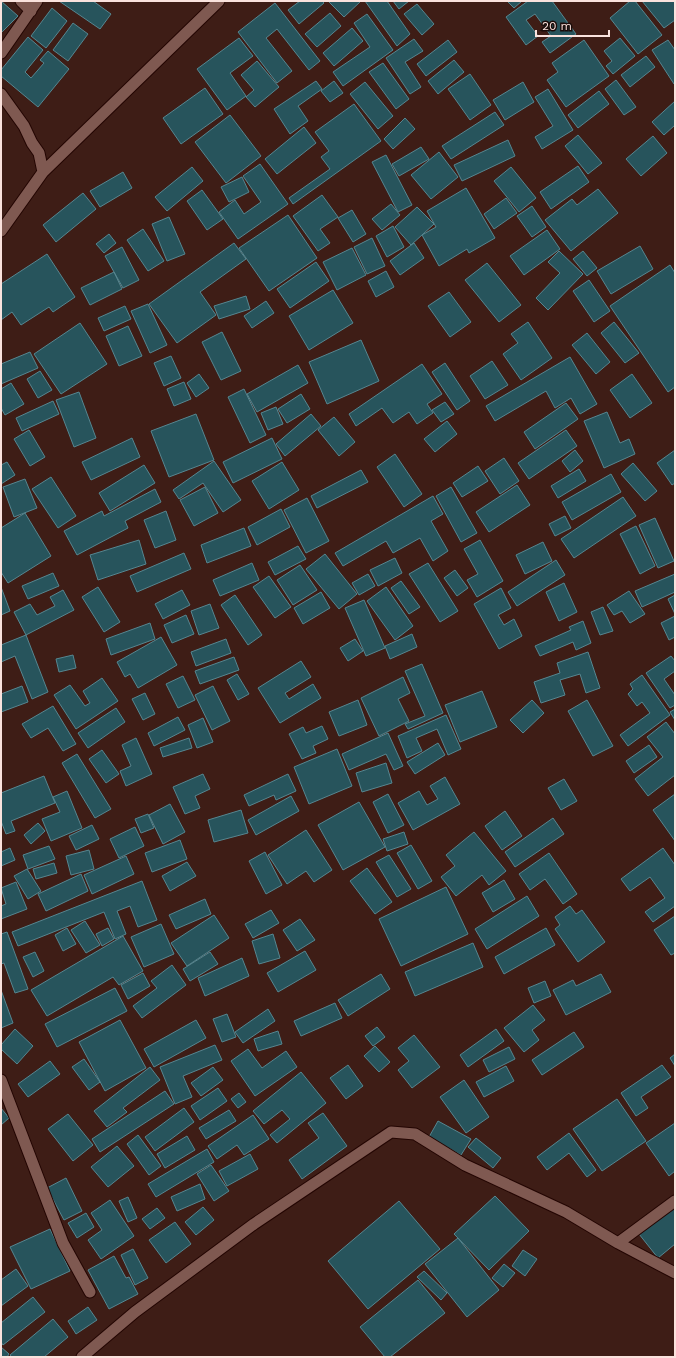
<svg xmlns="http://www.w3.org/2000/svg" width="676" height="1358" font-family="'Work Sans',sans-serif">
<rect width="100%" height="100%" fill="#3e1d16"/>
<path fill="#27545c" stroke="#568690" d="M1 1 18 16 1 33Z
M59 1H93L111 14 100 29Z
M300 1H322L324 3 299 24 288 10Z
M328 1H361L344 17Z
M365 1H387L410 34 397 46Z
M393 1H409L399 9Z
M507 1H522L514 8Z
M528 1H552L576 34 550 53 542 42 551 36 535 14 526 20 538 36 526 45 506 17Z
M630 1H635L662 35 638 54 610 18Z
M642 1H675V20L664 28Z
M275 3 320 61 309 70 277 29 266 38 292 71 277 83 238 32Z
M417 4 434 24 422 35 404 14Z
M52 8 67 21 46 48 31 36Z
M330 13 341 26 317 47 305 34Z
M367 14 393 50 343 86 333 72 370 47 354 23Z
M73 23 88 34 68 61 53 50Z
M352 28 363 41 334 66 323 53Z
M28 37 43 50 25 72 31 78 44 63 40 60 48 51 69 69 38 107 1 76V70Z
M239 38 253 56 230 73 246 96 227 110 197 69Z
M620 38 635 56 613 74 606 66 612 61 604 51Z
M414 39 423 51 405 62 421 87 410 94 386 58Z
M448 40 457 52 426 76 417 64Z
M584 40 609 76 566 107 547 80 558 72 552 63Z
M668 40 675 50V83L674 84 652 50Z
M646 56 655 67 630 87 621 75Z
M454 60 464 72 438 94 428 81Z
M257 61 279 87 255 107 246 97 254 90 241 75Z
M383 63 409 99 396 109 369 72Z
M470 74 491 105 470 120 448 89Z
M616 80 636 107 624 115 605 89Z
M316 81 322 89 298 106 308 121 290 134 274 109Z
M334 81 343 93 330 102 321 91Z
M365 82 393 116 378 129 350 94Z
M523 82 534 102 505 120 493 100Z
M205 88 223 114 181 144 163 118Z
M548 89 573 130 542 149 535 137 553 126 535 97Z
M599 91 609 104 578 128 568 115Z
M675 101V125L664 135 652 122Z
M354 104 381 141 293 204 289 198 330 169 321 157 329 151 315 132Z
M495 112 504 125 451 159 442 146Z
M230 115 261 156 226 183 195 142Z
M405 118 415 129 393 149 384 139Z
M304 127 316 143 277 174 265 159Z
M578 135 602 163 588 174 565 146Z
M653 136 667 153 641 176 626 159Z
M508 140 515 156 462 181 454 165Z
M421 147 429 159 399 176 392 164Z
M439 152 458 177 431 199 411 175Z
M386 155 412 205 398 212 372 162Z
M260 164 288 204 238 239 219 212 235 200 244 214 261 202 243 176Z
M578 166 589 182 551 209 540 192Z
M192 167 203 181 167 211 155 197Z
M511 167 536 198 519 212 494 181Z
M123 172 132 188 100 207 90 191Z
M242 177 249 192 229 202 221 187Z
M466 188 495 238 469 253 467 249 439 266 422 235 436 227 427 211Z
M598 189 618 213 571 251 545 220 572 199 577 205Z
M202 190 223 219 207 230 187 201Z
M83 193 96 209 56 242 43 225Z
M322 195 338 217 320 229 330 243 318 251 293 216Z
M506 198 517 213 494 229 484 214Z
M391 204 400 215 382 230 372 219Z
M532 206 546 227 532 237 517 216Z
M417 207 434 224 411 245 395 227Z
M352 210 366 234 353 242 338 218Z
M288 215 317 258 269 291 239 248Z
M169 217 185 254 167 261 152 224Z
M393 226 404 247 387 257 376 236Z
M143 229 164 261 148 271 127 240Z
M547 230 560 249 524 275 510 256Z
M109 234 116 243 104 253 96 244Z
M372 238 385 266 367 274 354 247Z
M234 243 246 259 200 292 216 315 177 343 149 304Z
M414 243 424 258 400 275 390 261Z
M640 246 653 269 611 294 597 271Z
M122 247 139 280 123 288 105 256Z
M352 248 366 275 337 290 323 262Z
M559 251 583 274 548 310 536 298 560 273 548 262Z
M583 251 597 268 587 276 573 259Z
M47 254 75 297 53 312 49 307 21 325 12 312 1 320V284Z
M316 262 329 281 290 308 277 289Z
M487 263 521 305 499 322 465 280Z
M670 265 675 273V387L668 392 610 306Z
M386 271 394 287 376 297 368 281Z
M114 272 122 289 90 305 81 288Z
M589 280 610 311 594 322 573 291Z
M333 290 353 323 309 350 289 316Z
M449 292 471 322 450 337 428 306Z
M246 296 250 309 219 319 214 306Z
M266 301 274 313 252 328 244 316Z
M148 304 167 345 150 353 131 311Z
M125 306 131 319 104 331 98 318Z
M528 322 552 358 521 380 503 354 518 343 511 334Z
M614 322 639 353 625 363 601 333Z
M80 323 107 364 61 394 34 354Z
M128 326 142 356 119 366 106 336Z
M222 332 241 371 221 380 202 342Z
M587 333 610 362 596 374 572 345Z
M361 340 379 381 327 404 309 362Z
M30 352 38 368 1 384V364Z
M171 356 181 378 164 386 154 363Z
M570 357 597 404 580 414 571 398 555 408 546 391 495 421 486 406Z
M492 361 508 385 485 399 470 376Z
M445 363 470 401 457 410 432 372Z
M422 364 442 394 427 404 433 413 417 424 409 412 393 423 382 408 356 426 349 414Z
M298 365 308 383 257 412 247 394Z
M40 371 52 390 38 398 27 379Z
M199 374 209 388 196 397 187 383Z
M632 374 652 403 630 418 610 390Z
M184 382 191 399 174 406 167 389Z
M11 383 24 404 5 415 1 408V389Z
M244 389 266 435 250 443 228 397Z
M79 392 96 438 74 447 56 400Z
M301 394 310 409 287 423 278 409Z
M53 401 59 414 22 431 16 418Z
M445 402 454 414 441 422 432 410Z
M566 403 578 419 535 449 524 432Z
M276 407 283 424 268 430 261 413Z
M607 412 620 443 629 439 635 454 604 468 584 421Z
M196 414 214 460 169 477 151 431Z
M311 414 321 426 285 456 276 444Z
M334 417 355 442 339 456 318 430Z
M447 421 457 434 435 452 424 439Z
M29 430 45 457 30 466 14 439Z
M566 430 577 446 529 479 518 463Z
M132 438 140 457 91 480 82 462Z
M272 438 282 459 233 483 223 462Z
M575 450 583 461 570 472 562 461Z
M675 450V483L672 485 657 463Z
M395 454 422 494 404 507 377 467Z
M504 458 519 481 500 494 485 471Z
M214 461 241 500 223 512 203 483 179 499 173 490Z
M7 462 15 475 1 484V465Z
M282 462 299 490 269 509 252 481Z
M633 463 657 491 645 501 621 474Z
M144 465 155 483 110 511 99 493Z
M478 466 488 481 462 497 453 483Z
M579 469 586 481 558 498 551 486Z
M361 470 368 482 317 508 311 496Z
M611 474 621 492 572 520 562 502Z
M51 477 76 516 58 528 32 489Z
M25 479 37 508 14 517 3 487Z
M517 485 530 505 489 532 476 512Z
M205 487 218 513 194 526 180 500Z
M451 487 477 533 461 542 436 496Z
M155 489 161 502 125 521 128 528 77 555 64 531 102 511 104 516Z
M433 496 443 514 431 521 448 551 433 561 420 538 393 553 386 541 343 566 335 553Z
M623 497 636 516 574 558 561 539Z
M307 498 329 541 306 553 284 510Z
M281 509 290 527 257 545 248 527Z
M166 511 176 540 155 548 144 520Z
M25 513 51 556 8 583 1 572V528Z
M565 516 571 528 555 536 549 524Z
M655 518 674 561 658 568 639 525Z
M636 526 655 566 640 574 620 534Z
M244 528 251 546 207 563 201 545Z
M139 540 146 564 98 580 90 555Z
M480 540 503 581 477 597 467 580 478 574 464 549Z
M543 542 552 561 525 574 516 555Z
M298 546 306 559 275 575 268 562Z
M184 553 191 569 137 592 130 576Z
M325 554 357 594 339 609 306 569Z
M395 558 402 573 378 586 370 570Z
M556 560 565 575 517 606 508 592Z
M252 563 259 580 220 596 213 580Z
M428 563 458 611 440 622 409 574Z
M300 565 317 590 293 605 277 580Z
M455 570 468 588 457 596 444 578Z
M53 573 59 586 28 599 22 586Z
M368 574 375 586 359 595 352 583Z
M675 574V592L642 607 635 591Z
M269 576 291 607 275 618 253 587Z
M401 581 420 607 409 614 391 588Z
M564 583 577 612 559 621 546 592Z
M1 587 10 611 1 615Z
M98 587 120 622 104 632 82 597Z
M386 587 413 626 395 640 367 601Z
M501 588 511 608 498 615 504 625 514 619 522 636 499 649 474 604Z
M63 590 74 610 26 635 14 612 30 604 37 615 55 606 50 597Z
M182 590 190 605 163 619 155 604Z
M629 591 645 614 630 623 622 611 614 615 607 605Z
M321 592 330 608 303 624 294 608Z
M235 595 262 635 248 645 221 605Z
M675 595V614L668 599Z
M364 600 385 648 366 656 345 608Z
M210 604 219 628 199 635 191 611Z
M603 607 613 631 600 635 591 612Z
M186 615 194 634 172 643 164 625Z
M675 616V637L669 640 661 623Z
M583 621 591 643 576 650 573 642 540 656 535 646 571 630 569 627Z
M150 623 155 639 111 655 106 639Z
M412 634 417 647 390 659 385 646Z
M26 635 48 692 32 699 15 656 1 662V645Z
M161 637 177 665 138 688 130 674 125 677 117 662Z
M226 639 231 653 196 666 191 652Z
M355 639 363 651 348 661 340 648Z
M588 652 600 688 586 693 580 674 560 680 565 695 541 703 534 682 560 673 557 663Z
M73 655 76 668 59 672 56 659Z
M671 656 675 661V671L664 679 675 695V705L670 708 646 673Z
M234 657 239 670 200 684 195 671Z
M301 661 311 677 285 693 289 699 313 684 321 698 280 723 258 688Z
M422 664 443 713 408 729 405 724 425 716 405 671Z
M237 674 249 694 238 700 227 680Z
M642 675 670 715 628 746 620 735 650 713 642 702 637 706 628 694 633 689 630 684Z
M183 676 195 700 178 708 166 684Z
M403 677 410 693 398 699 409 721 379 736 361 698Z
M102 678 118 701 76 729 54 695 70 685 85 706 90 703 83 691Z
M22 686 28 702 1 712V693V694Z
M213 686 230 721 212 730 195 695Z
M482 691 497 727 460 742 445 705Z
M145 693 155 714 143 720 132 699Z
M358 700 367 725 339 736 329 712Z
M532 700 544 713 523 733 510 720Z
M587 700 613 746 593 756 568 711Z
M53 706 76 744 63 751 48 728 31 738 22 724Z
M116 708 125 722 88 748 78 733Z
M675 709V720L670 712Z
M446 715 461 749 448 755 437 729 416 738 422 751 407 758 398 736Z
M178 717 185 730 154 746 148 733Z
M203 718 213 742 197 748 188 725Z
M666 722 675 734V775L648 796 635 779 663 757 647 737Z
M322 726 328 739 313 746 316 753 302 759 289 734 303 727 306 733Z
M388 733 403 766 394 770 386 754 349 770 342 754Z
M136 738 152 774 126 786 120 771 131 766 122 745Z
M189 738 192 748 163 757 160 748Z
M438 743 445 755 415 774 407 762Z
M649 745 657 757 634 773 626 761Z
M337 749 352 786 309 804 294 767Z
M102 750 119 774 106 783 89 759Z
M77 754 111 809 95 818 62 763Z
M386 763 392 783 362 792 356 773Z
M203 774 210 789 195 796 200 808 185 814 173 787Z
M288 774 296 791 276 800 274 795 249 806 244 795Z
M44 776 55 803 11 821 15 831 6 834 1 821V793Z
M445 777 460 804 413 830 398 803 419 791 427 805 438 799 430 786Z
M564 779 577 801 561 810 548 788Z
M67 791 82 828 51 841 42 819 60 812 53 797Z
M388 794 404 825 388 833 373 802Z
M675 794V841L653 810Z
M291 796 299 811 256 835 248 820Z
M359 802 385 847 343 870 318 825Z
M170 804 185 832 163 844 149 815Z
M241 810 248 833 214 842 208 820Z
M505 811 522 836 502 850 485 826Z
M148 814 154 828 141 833 135 819Z
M553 818 564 834 515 867 505 852Z
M38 823 45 831 31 844 24 835Z
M92 825 99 839 76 850 69 836Z
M135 827 144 846 119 858 110 839Z
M306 830 332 870 314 882 306 871 287 884 268 855Z
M404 832 408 844 387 851 383 839Z
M474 832 506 871 489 885 482 875 456 896 441 877 455 866 446 855Z
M180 840 187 859 152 872 145 853Z
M411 845 432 881 418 889 397 853Z
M49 846 55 859 28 869 23 855Z
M10 848 15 860 1 866V852Z
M663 848 675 865V906L653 922 645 912 665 898 650 877 630 891 621 879Z
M89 850 94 869 71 875 66 856Z
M265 852 282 885 266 894 249 861Z
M549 853 577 894 563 904 545 879 530 890 519 874Z
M389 855 411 889 397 897 376 862Z
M126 856 134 874 92 894 84 875Z
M187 862 196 876 170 891 162 876Z
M54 863 57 873 36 879 33 869Z
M367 868 392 902 375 914 350 881Z
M27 869 41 891 28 899 14 876Z
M81 874 88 891 46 911 38 894Z
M504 880 515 899 493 912 482 893Z
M142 881 157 920 138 927 130 906 117 911 126 934 115 939 104 912 18 946 12 932Z
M16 882 27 909 1 919V906L6 904 1 888Z
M446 887 468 934 401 966 379 919Z
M527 896 539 916 487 949 475 929Z
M205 899 211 914 176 929 169 915Z
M570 906 576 914 582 910 605 942 578 962 555 929 560 925 555 917Z
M271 910 279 923 253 938 245 924Z
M214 915 229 938 187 966 171 943Z
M675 916V953L671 955 654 930Z
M300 919 315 940 297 951 283 930Z
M85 921 100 945 86 953 71 930Z
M161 924 174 954 144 967 131 937Z
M67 928 76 944 63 951 55 935Z
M108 928 114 939 102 946 96 934Z
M546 928 555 945 504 974 495 957Z
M7 932 28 989 15 993 4 963 1 964V934Z
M273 934 280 958 259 964 252 941Z
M123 936 143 971 119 985 113 977 47 1016 31 990Z
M473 943 483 967 415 996 405 972Z
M305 951 316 970 278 992 267 973Z
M35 952 44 971 33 977 23 957Z
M210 952 218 964 190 981 183 969Z
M242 958 249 976 205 996 198 978Z
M172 965 186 985 142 1018 133 1006 157 988 151 981Z
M143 973 150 986 128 999 121 985Z
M381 974 390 989 348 1016 338 1000Z
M601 974 611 992 566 1015 553 990 573 980 576 986Z
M545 981 551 996 534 1003 528 988Z
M115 988 127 1011 57 1047 45 1024Z
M1 990 13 1023 1 1028Z
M335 1003 342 1018 301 1036 294 1021Z
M533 1005 545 1020 532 1030 539 1040 524 1052 504 1028Z
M268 1009 275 1021 243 1043 235 1032Z
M227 1014 236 1037 222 1042 213 1019Z
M120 1020 146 1068 105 1091 79 1042Z
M196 1020 206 1038 154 1067 144 1049Z
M377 1027 385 1037 373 1046 365 1036Z
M15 1029 33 1046 17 1064 1 1049V1045Z
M496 1029 504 1041 468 1067 460 1055Z
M278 1031 282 1044 258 1051 254 1039Z
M574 1032 584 1047 542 1075 532 1060Z
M414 1035 440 1067 412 1088 398 1070 409 1061 398 1048Z
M215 1045 222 1060 183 1076 192 1097 175 1104 160 1067Z
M375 1046 390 1062 379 1072 364 1056Z
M509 1047 515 1059 489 1072 483 1060Z
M248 1049 262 1068 286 1051 297 1067 255 1096 231 1061Z
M675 1054V1066L670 1058Z
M84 1059 100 1082 89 1090 72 1067Z
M50 1061 60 1074 28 1097 18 1084Z
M348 1065 363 1086 346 1099 330 1078Z
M662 1065 671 1077 641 1097 648 1108 636 1116 621 1093Z
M506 1066 514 1081 484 1097 476 1082Z
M150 1067 160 1080 123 1108 127 1112 107 1127 94 1111Z
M213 1067 223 1080 201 1096 191 1083Z
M301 1072 326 1103 277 1143 270 1135 290 1119 282 1110 264 1124 253 1111Z
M464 1080 489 1117 466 1133 440 1097Z
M218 1088 227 1101 200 1120 191 1106Z
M165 1091 174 1104 100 1152 92 1139Z
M239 1093 246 1102 238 1108 231 1099Z
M617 1099 646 1141 602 1171 573 1129Z
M1 1108 9 1118 1 1125Z
M184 1108 194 1122 155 1151 145 1137Z
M229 1110 236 1121 206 1139 199 1128Z
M323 1113 347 1146 302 1179 289 1160 319 1138 308 1123Z
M68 1114 93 1145 73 1161 48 1129Z
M253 1115 269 1139 244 1155 237 1145 217 1159 208 1146Z
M438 1121 471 1139 461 1155 429 1137Z
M675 1123V1171L669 1176 646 1143Z
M569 1133 596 1170 587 1177 569 1153 547 1170 537 1157Z
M138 1135 161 1166 149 1175 127 1144Z
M187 1136 195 1150 165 1168 157 1154Z
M476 1138 501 1158 493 1168 468 1147Z
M117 1146 134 1166 108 1187 91 1167Z
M207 1149 214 1162 156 1197 148 1184Z
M250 1154 258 1169 227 1186 219 1171Z
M211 1165 229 1191 214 1201 197 1174Z
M66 1178 82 1211 64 1220 47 1188Z
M200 1184 205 1199 177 1211 171 1197Z
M495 1196 529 1231 489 1270 454 1234Z
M128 1197 137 1218 128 1222 119 1201Z
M110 1200 134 1236 101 1259 88 1240 102 1230 91 1213Z
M399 1201 440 1249 368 1309 328 1261Z
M675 1205V1244L658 1258 639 1234Z
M203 1207 214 1220 196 1235 185 1222Z
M157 1208 165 1218 150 1229 142 1219Z
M86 1213 94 1227 77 1238 68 1223Z
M175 1222 191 1244 166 1263 149 1240Z
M50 1229 70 1271 31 1289 10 1247Z
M458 1238 499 1290 467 1317 425 1264Z
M133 1249 148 1278 135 1285 121 1255Z
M523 1250 537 1259 525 1276 512 1266Z
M114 1256 126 1278 129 1277 138 1294 109 1309 88 1270Z
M504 1264 515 1273 503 1287 492 1278Z
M16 1269 28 1286 1 1306V1280Z
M424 1271 447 1293 441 1300 417 1277Z
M418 1280 445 1313 390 1357H385L360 1327Z
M33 1297 45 1312 3 1345 1 1342V1323Z
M88 1307 97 1320 76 1334 68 1321Z
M53 1319 68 1337 44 1357H12L10 1355Z
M1 1347 9 1354 7 1357H1Z"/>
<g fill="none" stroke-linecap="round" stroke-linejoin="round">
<defs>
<path id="minor" d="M21 1 31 11
M1 53 37 1
M1 94 24 126 32 143 39 153 43 172
M1 231 43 172 219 1
M1 1080 63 1243 90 1292
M618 1243 675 1201
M82 1357 135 1312 254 1224 391 1132 415 1134 465 1165 566 1212 618 1243 675 1273"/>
</defs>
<use href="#minor" stroke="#230502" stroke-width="13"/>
<use href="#minor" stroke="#7f5951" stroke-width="11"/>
</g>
<rect width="676" height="1358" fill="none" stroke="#fae2dd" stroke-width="4"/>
<path d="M536 30v6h73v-6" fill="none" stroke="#fae2dd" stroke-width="2"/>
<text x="542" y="30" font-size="12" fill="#fae2dd" stroke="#1b0c09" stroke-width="3" paint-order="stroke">20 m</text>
</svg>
